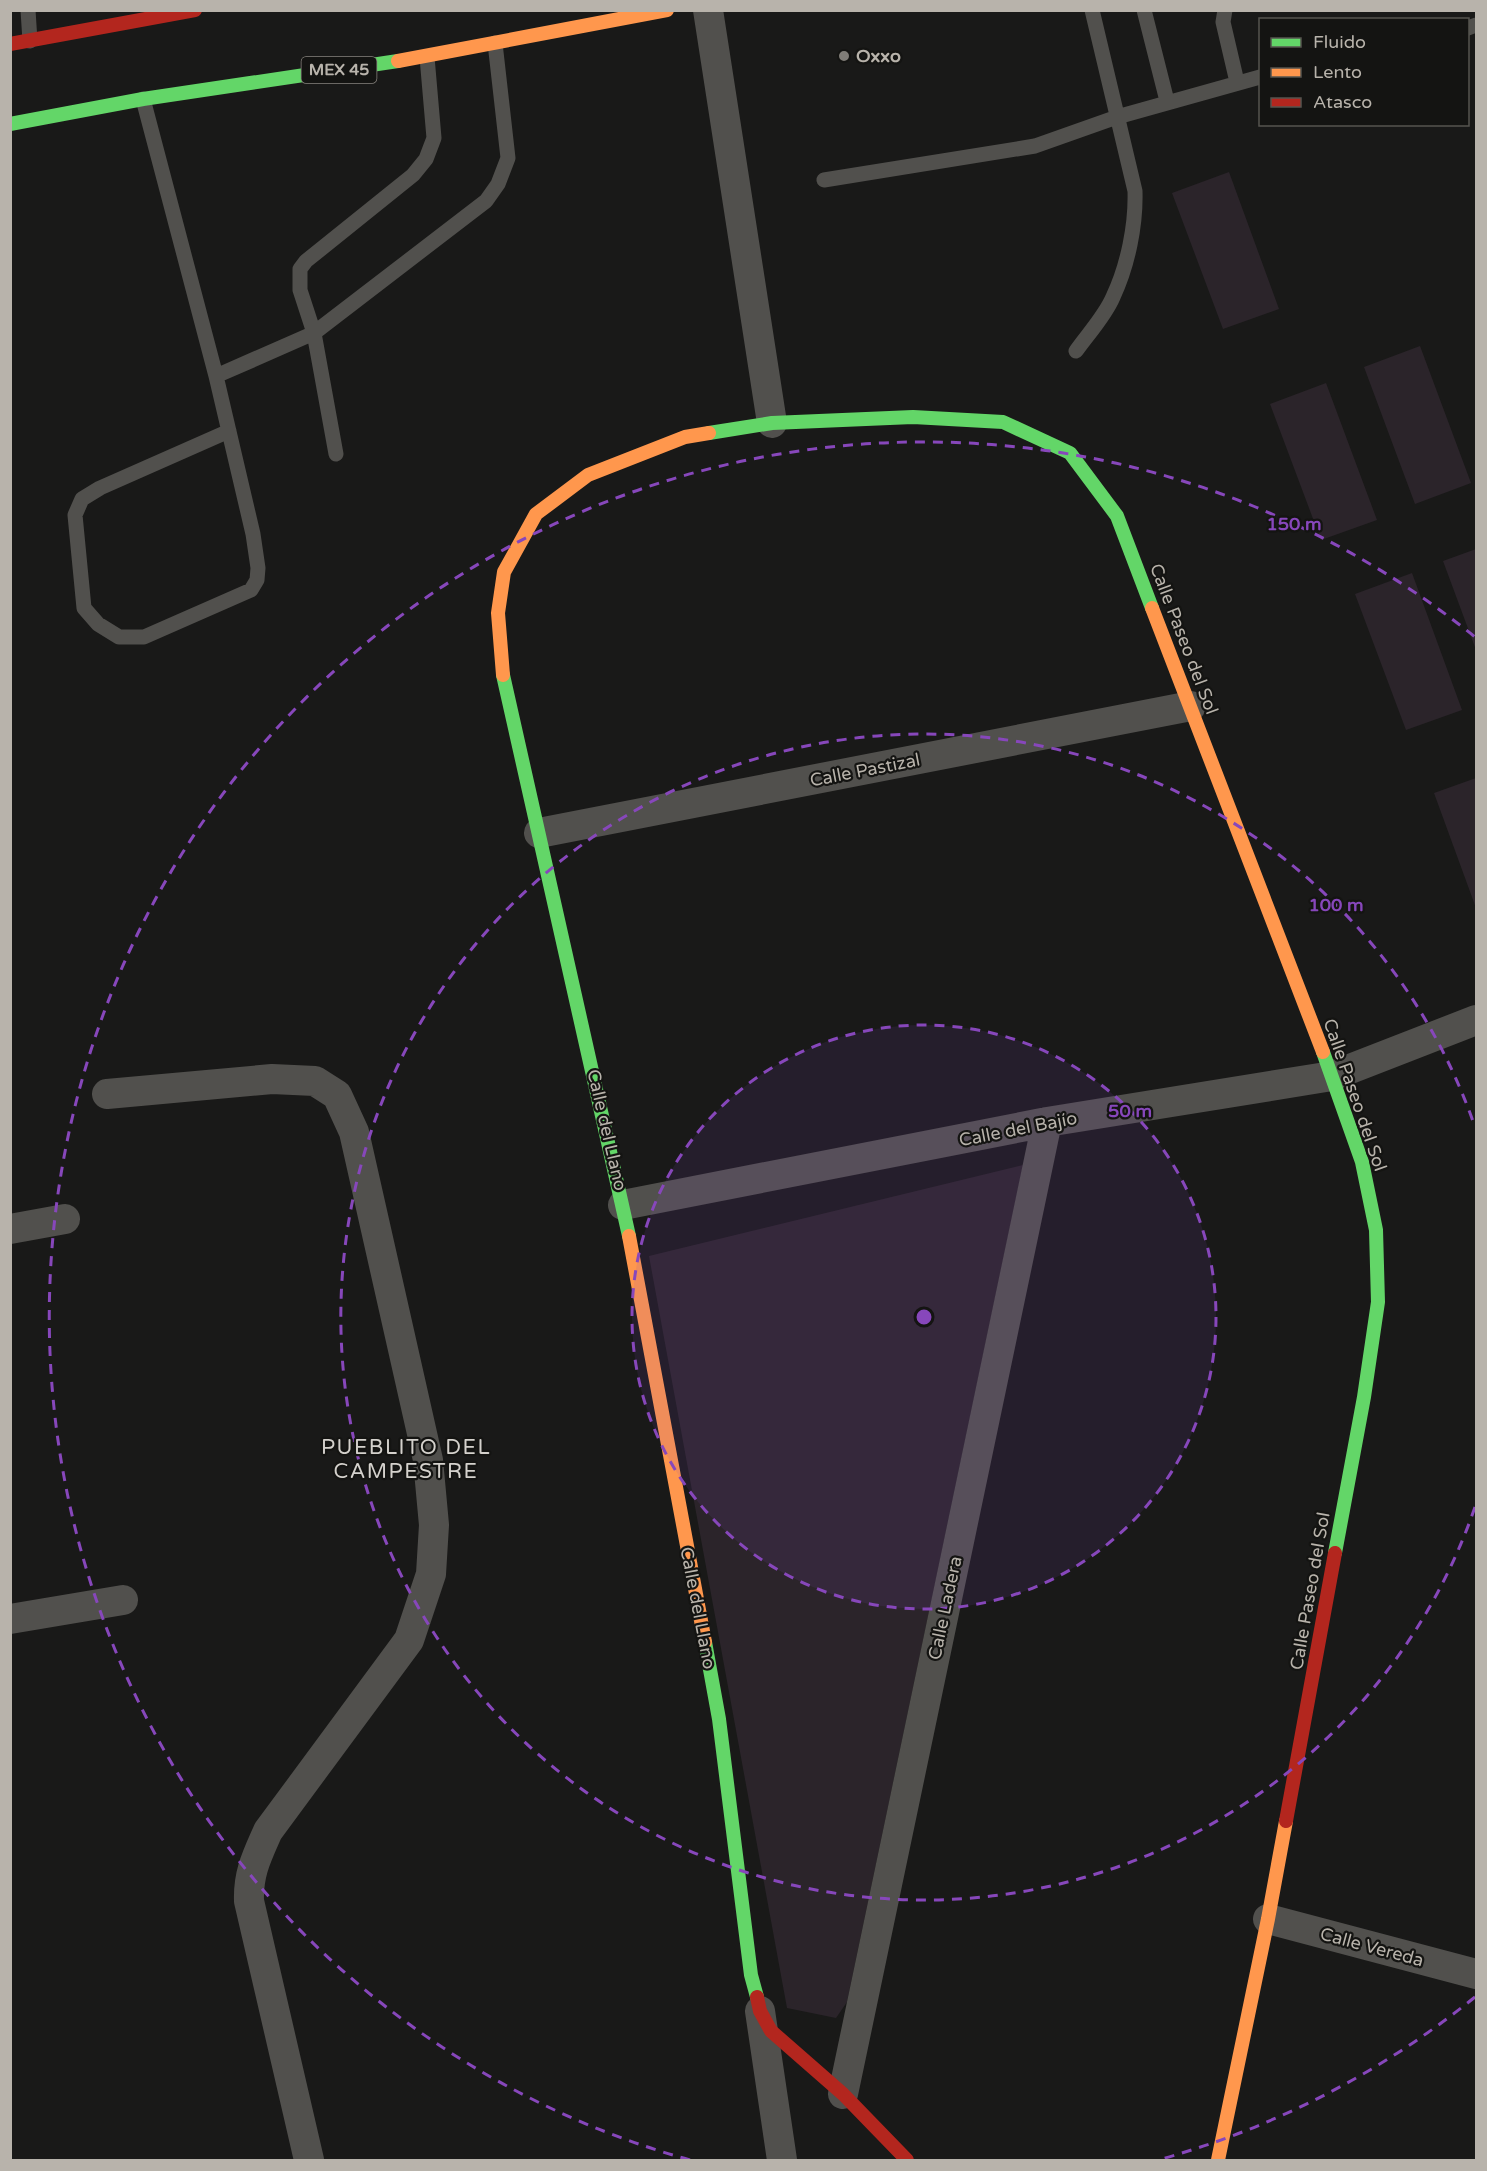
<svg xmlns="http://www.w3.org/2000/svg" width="1487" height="2171" font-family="'Varela Round',sans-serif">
<rect width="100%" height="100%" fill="#191918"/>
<path fill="#2b242a" d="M1229 172 1279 309 1223 329 1172 193Z
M1420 346 1471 483 1415 504 1364 367Z
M1326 383 1377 520 1321 540 1270 404Z
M1476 549V650L1443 561Z
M1412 573 1462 710 1406 730 1355 594Z
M1476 778V908L1434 793Z
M1023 1165 847 2002 836 2018 787 2008 649 1256Z"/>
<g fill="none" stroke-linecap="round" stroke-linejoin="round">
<path stroke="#51504d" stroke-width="15" d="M28 10 30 41
M1144 10 1167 101
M1225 10 1223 22 1237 82
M1468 28 1476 25
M143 99 216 376 253 534 258 568 257 580 251 590 144 637H119L98 624 84 608 75 515 82 499 100 488 229 431
M824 180 1035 146 1117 117 1260 77
M1076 351C1088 334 1105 316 1113 297 1128 265 1136 225 1135 191L1092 10
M216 376 314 333 486 201 498 184 508 158 495 43
M336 454 314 333 300 290V269L306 261 413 175 426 159 434 138 427 57"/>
<path stroke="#51504d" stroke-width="30" d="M708 10 772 423
M539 833 1191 706
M107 1094 272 1079 315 1081 337 1095 354 1132 428 1460 434 1525 431 1574 409 1640 268 1831C257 1856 248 1873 249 1901L309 2160
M623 1205 1047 1122 1332 1076 1476 1020
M10 1229 65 1219
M10 1619 123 1600
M1268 1919 1476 1974
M760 2011 782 2160
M843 2094 1047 1122"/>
<path stroke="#63d668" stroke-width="14" d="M10 124 143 99 398 61
M709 433 772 423 913 417 1003 422 1070 453 1117 516 1152 608
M503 675 629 1236
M1323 1052 1362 1162 1376 1230 1378 1302 1364 1397 1335 1553
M705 1642 719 1719 751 1975 757 1997"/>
<path stroke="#ff974d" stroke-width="14" d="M398 61 667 10
M1152 608 1323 1052
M503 675 498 613 504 572 536 514 588 475 685 437 709 433
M629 1236 705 1642
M1218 2160 1268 1919 1286 1821"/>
<path stroke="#b3261e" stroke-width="14" d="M10 44 195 10
M1286 1821 1335 1553
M757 1997 760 2011 771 2031 843 2094 907 2160"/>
</g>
<circle cx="924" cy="1317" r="292" fill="#8747bb" fill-opacity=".12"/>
<g fill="none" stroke="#8747bb" stroke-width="3" stroke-dasharray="10 8">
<circle cx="924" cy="1317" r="292"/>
<path d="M1475 1507A583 583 0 1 1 1475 1127"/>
<path d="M1475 1997A875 875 0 0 1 1158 2160M690 2160A875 875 0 1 1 1475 637"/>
</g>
<circle fill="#807d78" stroke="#141412" stroke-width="2" cx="844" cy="56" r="6"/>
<g text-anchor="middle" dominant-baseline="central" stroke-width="4.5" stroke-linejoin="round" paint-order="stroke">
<rect fill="#141412" stroke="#87837d" stroke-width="1.5" x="301.5" y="57" width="75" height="26" rx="4.5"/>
<g font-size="16" font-weight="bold" fill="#b8b3ab">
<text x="339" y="70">MEX 45</text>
</g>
<g font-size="18" font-weight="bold" fill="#b8b3ab" stroke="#141412" text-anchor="start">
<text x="856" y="56">Oxxo</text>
</g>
<g font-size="18" fill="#b8b3ab" stroke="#141412">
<text transform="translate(1184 639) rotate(69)">Calle Paseo del Sol</text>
<text transform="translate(865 770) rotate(-11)">Calle Pastizal</text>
<text transform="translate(1355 1095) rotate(71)">Calle Paseo del Sol</text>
<text transform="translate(1018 1129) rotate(-11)">Calle del Bajío</text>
<text transform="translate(607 1130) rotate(77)">Calle del Llano</text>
<text transform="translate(1310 1591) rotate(-80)">Calle Paseo del Sol</text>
<text transform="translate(698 1608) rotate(79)">Calle del Llano</text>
<text transform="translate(945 1608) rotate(-78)">Calle Ladera</text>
<text transform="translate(1372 1947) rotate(15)">Calle Vereda</text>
</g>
<g font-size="21" letter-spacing="1.5" fill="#d4d1cc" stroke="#141412">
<text x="406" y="1447">PUEBLITO DEL<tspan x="406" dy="24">CAMPESTRE</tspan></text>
</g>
</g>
<circle cx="924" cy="1317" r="9" fill="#8747bb" stroke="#141412" stroke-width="3"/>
<g font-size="18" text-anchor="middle" font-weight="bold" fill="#8747bb" stroke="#141412" stroke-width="4.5" stroke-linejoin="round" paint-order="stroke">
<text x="1294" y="530">150 m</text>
<text x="1336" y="911">100 m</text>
<text x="1130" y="1117">50 m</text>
</g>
<rect width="1487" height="2171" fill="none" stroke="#b8b3ab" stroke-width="24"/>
<rect x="1259" y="18" width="210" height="108" fill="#141412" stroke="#56544f" stroke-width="1.5"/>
<rect x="1271" y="38" width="30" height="9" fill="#63d668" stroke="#56544f" stroke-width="1.5"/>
<text x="1313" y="48" font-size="18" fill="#b8b3ab">Fluido</text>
<rect x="1271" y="68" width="30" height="9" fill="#ff974d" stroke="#56544f" stroke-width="1.5"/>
<text x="1313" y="78" font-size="18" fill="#b8b3ab">Lento</text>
<rect x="1271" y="98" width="30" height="9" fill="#b3261e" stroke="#56544f" stroke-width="1.5"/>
<text x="1313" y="108" font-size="18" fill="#b8b3ab">Atasco</text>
</svg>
